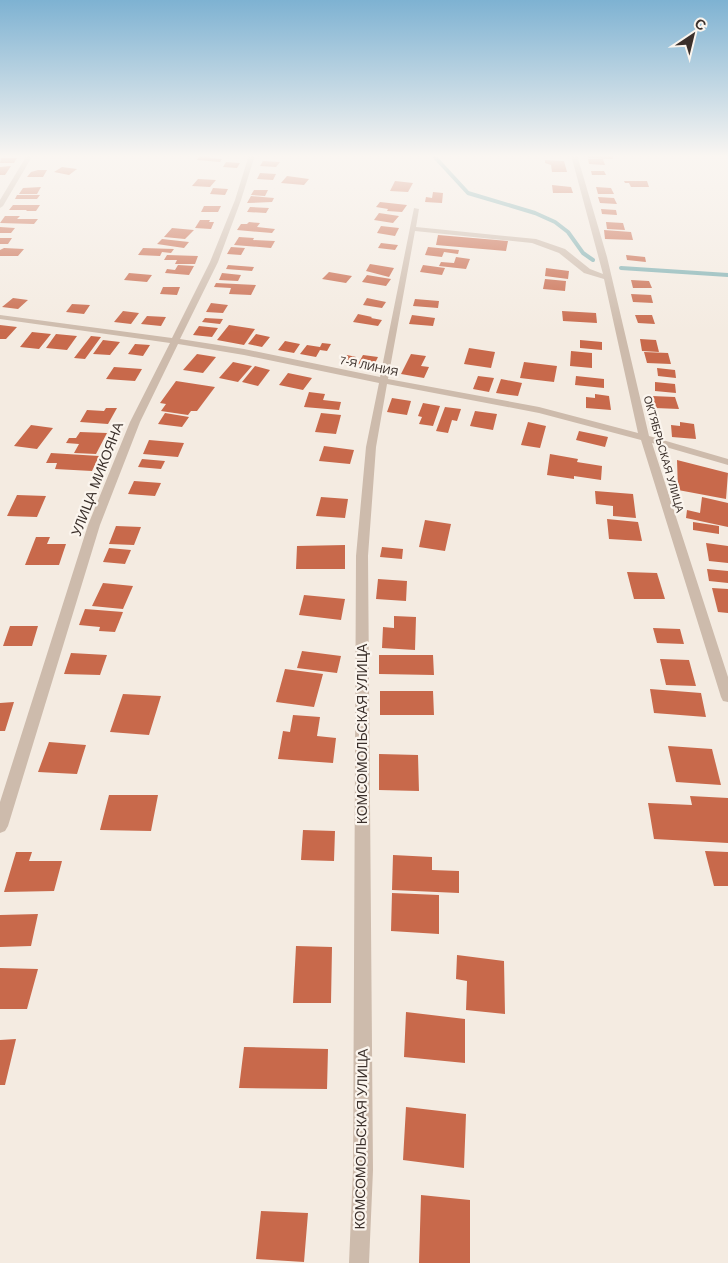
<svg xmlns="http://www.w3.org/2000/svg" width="728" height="1263" font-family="Helvetica,sans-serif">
<rect width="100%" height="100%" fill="#f4ebe1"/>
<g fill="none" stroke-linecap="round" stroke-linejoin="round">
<path stroke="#7fb0b2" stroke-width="4" d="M433 155 468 193 535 213 555 222 568 232 583 253 593 260
M621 268 728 275"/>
</g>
<path fill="#c8694b" d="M200 155 210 156 209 158 222 159 220 162 197 160Z
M588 155H612L613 159 588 158Z
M17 158 14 163H0L1 158Z
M588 159H603L605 165 589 164Z
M545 160 564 161 567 172H552L551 165 545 163Z
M263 161 280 162 276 167 260 166Z
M226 162 240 163 237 168 223 167Z
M11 166 5 175H0V167Z
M62 167 77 169 69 175 54 172Z
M38 170H47L43 177H27L31 172Z
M591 171H604L606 175H592Z
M260 173 276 174 273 180 257 179Z
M287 176 309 179 304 185 281 183Z
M198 179 216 180 210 187 192 186Z
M395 181 413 183 408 192 390 191Z
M624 181H647L649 187H631L629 183H625Z
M552 185 571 187 573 193H553Z
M41 187 37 194H19L23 188Z
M596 187 611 188 614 194H598Z
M213 188 228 189 225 195 210 194Z
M254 190H268L265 196 251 195Z
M433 192 443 193 442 203 425 202 426 197 432 198Z
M17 195H40L37 199H15Z
M251 196 274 198 272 202 247 203Z
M598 197 614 198 617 204 600 203Z
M380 202 407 205 402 212 387 211 388 209 376 207Z
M13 205H40L36 211H26L27 210H9Z
M204 206H221L218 212H201Z
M250 207 269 208 266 213 247 212Z
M601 209 616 210 617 215 602 214Z
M379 213 399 216 393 223 374 220Z
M5 216H20L17 219H38L34 224 0 223Z
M200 220H210L209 222H214L211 229 195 228Z
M249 222 260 223 257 227 275 229 272 233 237 230 241 224H247Z
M606 222 623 223 625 230 607 229Z
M381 226 399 228 395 236 377 233Z
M0 227 15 228 11 233H0Z
M172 228 194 230 185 239 164 237Z
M604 230 631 232 633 240 605 239Z
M438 235 508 241 506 251 436 245Z
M239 237 254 238 253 240 275 241 271 248 234 245Z
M0 238H12L8 244H0Z
M162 239 189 242 184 248 157 244Z
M381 243 398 245 395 250 378 248Z
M231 247 245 248 241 255 227 254Z
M428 247 459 250 458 254 444 252 442 257 425 255Z
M4 248 24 249 18 256H0V250Z
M143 248 174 249 171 253 162 252 160 256 138 255Z
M167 255 198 256 195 264H175L177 260H164Z
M626 255 645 257 646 262 627 260Z
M456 257 470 259 466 269 439 266 441 262 454 263Z
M370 264 394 268 389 277 366 271Z
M178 265 194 266 189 275 165 273 167 269 175 270Z
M228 265 254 267 252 271 226 269Z
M423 265 445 268 442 275 420 272Z
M546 268 569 271 568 279 545 276Z
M329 272 352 276 346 283 322 279Z
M129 273 152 275 147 282 124 280Z
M222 273 241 275 238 281 219 280Z
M367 275 391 279 386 286 362 282Z
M545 279 566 281 565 291 543 289Z
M631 280 649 281 652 288H633Z
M216 283 256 285 251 295 229 294 231 288 214 287Z
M163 287H180L177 295 160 294Z
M631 294 651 295 653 303 633 302Z
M13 298 28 300 18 309 2 307Z
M367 298 386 302 382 308 363 305Z
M415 299 439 301 438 308 413 306Z
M211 303 228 305 223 313 206 312Z
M72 304 90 305 84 314 66 312Z
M123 311 139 313 131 324 114 322Z
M562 311 596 313 597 323 563 321Z
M358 314 372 317 371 318 382 320 378 326 353 322Z
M412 315 435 318 433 326 409 324Z
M635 315H652L655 324 638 323Z
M147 316 166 317 161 326 141 324Z
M205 318 223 319 220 324 202 322Z
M0 325 17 327 6 339H0Z
M229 325 255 329 244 345 217 340Z
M199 326 218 328 212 337 193 335Z
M32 332 51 334 39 349 20 347Z
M56 334 77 336 67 350 46 348Z
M256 334 270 337 262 347 248 344Z
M91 336 101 337 85 359 74 358Z
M640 339 656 340 659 352 642 351Z
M103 340 120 342 110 355 93 354Z
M580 340 602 342V350L580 348Z
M285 341 300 344 294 353 278 350Z
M322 343 331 344 327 351 320 350 316 357 300 354 307 345 320 347Z
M135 344 150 345 143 356 128 354Z
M469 348 495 352 491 368 464 364Z
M571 351 592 353V368L570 366Z
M644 352 668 353 671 364 647 363Z
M197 354 216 357 203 373 183 370Z
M411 354 426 356 421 366 429 367 424 378 401 374Z
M347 355 356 357 351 365 341 363Z
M363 355 378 357 373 367 358 364Z
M233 362 252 366 238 382 219 378Z
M524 362 557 366 554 382 520 378Z
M255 366 270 370 258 386 242 382Z
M114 367 142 369 135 381 106 379Z
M657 368 675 370 676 378 658 376Z
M288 373 312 378 303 390 279 385Z
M478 376 494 378 489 392 473 389Z
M576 376 604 379V388L575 385Z
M501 379 522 383 518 396 496 393Z
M176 381 215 387 197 411H191L188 415 161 411 166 404 160 403Z
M655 382 675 384 676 393 655 391Z
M309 392 325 394 323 400 341 402 339 410 304 407Z
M595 394 609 396 611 410 586 408V397L595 398Z
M652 396 675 397 679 409 655 408Z
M392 398 411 401 407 415 387 412Z
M423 403 440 406 433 426 419 424 422 417 418 416Z
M445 407 461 409 457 421 452 420 448 433 436 431Z
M106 408H117L108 424 80 422 87 410 104 411Z
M475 411 497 414 493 430 470 426Z
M165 413 189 417 182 427 158 424Z
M321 413 341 415 336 434 315 432Z
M528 422 546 426 540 448 521 445Z
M680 422 694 424 696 439 672 437 671 425 680 426Z
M31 425 53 428 37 449 14 446Z
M579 431 608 437 605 447 576 440Z
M80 432 107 433 96 454 74 453 79 444 66 443 69 438H76Z
M149 440 184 443 178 457 143 454Z
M324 446 354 450 350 464 319 461Z
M51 453 99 456 92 471 55 469 57 463H46Z
M550 454 578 459 577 462 602 466 601 480 574 476V479L547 475Z
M142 459 165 461 161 469 138 467Z
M677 460 728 473 726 499 678 490Z
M134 481 161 483 155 496 128 494Z
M595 491 633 494 636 518 613 516V506L596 504Z
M17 495 46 496 37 517 7 516Z
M321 497 348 499 345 518 316 516Z
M702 497 728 503V527L686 518 687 510 700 513Z
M607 519 638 522 642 541 609 539Z
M425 520 451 524 445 551 419 547Z
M693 522 719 526V534L693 530Z
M116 526 141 527 134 545 109 544Z
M36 537H50L47 544H66L59 565H25Z
M706 543 728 546V563L709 561Z
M345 545V569H296L297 546Z
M382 547 403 549 402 559 380 557Z
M109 548 131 550 125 564 103 562Z
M707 569 728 571V583L709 581Z
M627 572 657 573 665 599H634Z
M378 579 407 581 406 601 376 599Z
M103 583 133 586 123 609 92 606Z
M712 588 728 589V613L718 612Z
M304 595 345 599 341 620 299 615Z
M85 609 123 612 115 632 99 631 100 627 79 625Z
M394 616 416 617 415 650 382 648 383 627 394 628Z
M10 626H38L32 646H3Z
M653 628 680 629 684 644 657 643Z
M302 651 341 656 337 673 297 668Z
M71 653 107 655 100 675 64 674Z
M379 655H433L434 675 379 674Z
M660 659 689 660 696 686 666 685Z
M285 669 323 674 314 707 276 702Z
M650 689 701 693 706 717 654 713Z
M380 691H433L434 715H380Z
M123 694 161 696 149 735 110 732Z
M14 702 5 731H0V703Z
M293 715 320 717 317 736 336 738 333 763 278 759 283 731 290 732Z
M49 742 86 745 77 774 38 772Z
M668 746 712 749 721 785 676 782Z
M379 754 418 755 419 791 379 790Z
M109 795H158L151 831 100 830Z
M690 796 728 798V843L654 839 648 803 692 805Z
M303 830 335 831 334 861 301 860Z
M705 851 728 852V886H714Z
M16 852H32L29 861H62L54 891 4 892Z
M393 855 432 857V870L459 871V893L392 890Z
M392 893 439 895V934L391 931Z
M38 914 31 946 0 947V915Z
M296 946 332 947 331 1003H293Z
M457 955 504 961 505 1014 466 1010 467 981 456 979Z
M0 968 38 969 27 1009H0Z
M406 1012 465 1019V1063L404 1057Z
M16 1039 5 1085H0V1040Z
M244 1047 328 1049 327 1089 239 1088Z
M406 1107 466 1114 464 1168 403 1160Z
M421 1195 470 1200V1263H419Z
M261 1211 308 1213 304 1262 256 1259Z"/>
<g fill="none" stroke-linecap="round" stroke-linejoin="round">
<path fill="#cdbbac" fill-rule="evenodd" d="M27 155H33L3 206 0 208V200Z
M249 155H255L241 200 218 262 180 339 244 349 380 377 414 208 419 209 416 227 536 239 565 249 590 269 603 274 571 155H577L607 257 649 436 728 459V465L652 443 728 677V702L723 701 721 697 641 440 539 413 387 384 376 447 368 556 373 1170 369 1263H349L353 1170 356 556 366 447 379 383 244 355 178 344 140 422 100 525 8 826 5 831 0 833V802L88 525 130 422 170 343 0 319V315L172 338 210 262 235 200ZM415 231 532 243 559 253 584 273 604 279 638 433 539 407 388 379Z"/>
</g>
<linearGradient id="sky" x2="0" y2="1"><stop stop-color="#7eb2d2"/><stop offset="0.47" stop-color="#faf6f2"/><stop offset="1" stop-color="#faf6f2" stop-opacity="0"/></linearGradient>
<rect width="728" height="332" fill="url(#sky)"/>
<g text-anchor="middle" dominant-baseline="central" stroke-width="4.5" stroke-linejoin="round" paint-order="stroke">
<g font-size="11" fill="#3b302b" stroke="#fbf5ee">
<text transform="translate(369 366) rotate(12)">7-Я ЛИНИЯ</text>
<text transform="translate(664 454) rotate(74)">ОКТЯБРЬСКАЯ УЛИЦА</text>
</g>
<g font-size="14" fill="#3b302b" stroke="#fbf5ee">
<text transform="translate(97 479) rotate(-69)">УЛИЦА МИКОЯНА</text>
<text transform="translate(362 734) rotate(-90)">КОМСОМОЛЬСКАЯ УЛИЦА</text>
<text transform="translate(361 1139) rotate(-89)">КОМСОМОЛЬСКАЯ УЛИЦА</text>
</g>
</g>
<g transform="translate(693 35) rotate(35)" stroke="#fbf5ee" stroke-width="4" paint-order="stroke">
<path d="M0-4L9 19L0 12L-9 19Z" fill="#3b302b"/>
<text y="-8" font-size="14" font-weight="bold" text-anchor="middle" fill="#3b302b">С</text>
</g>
</svg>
